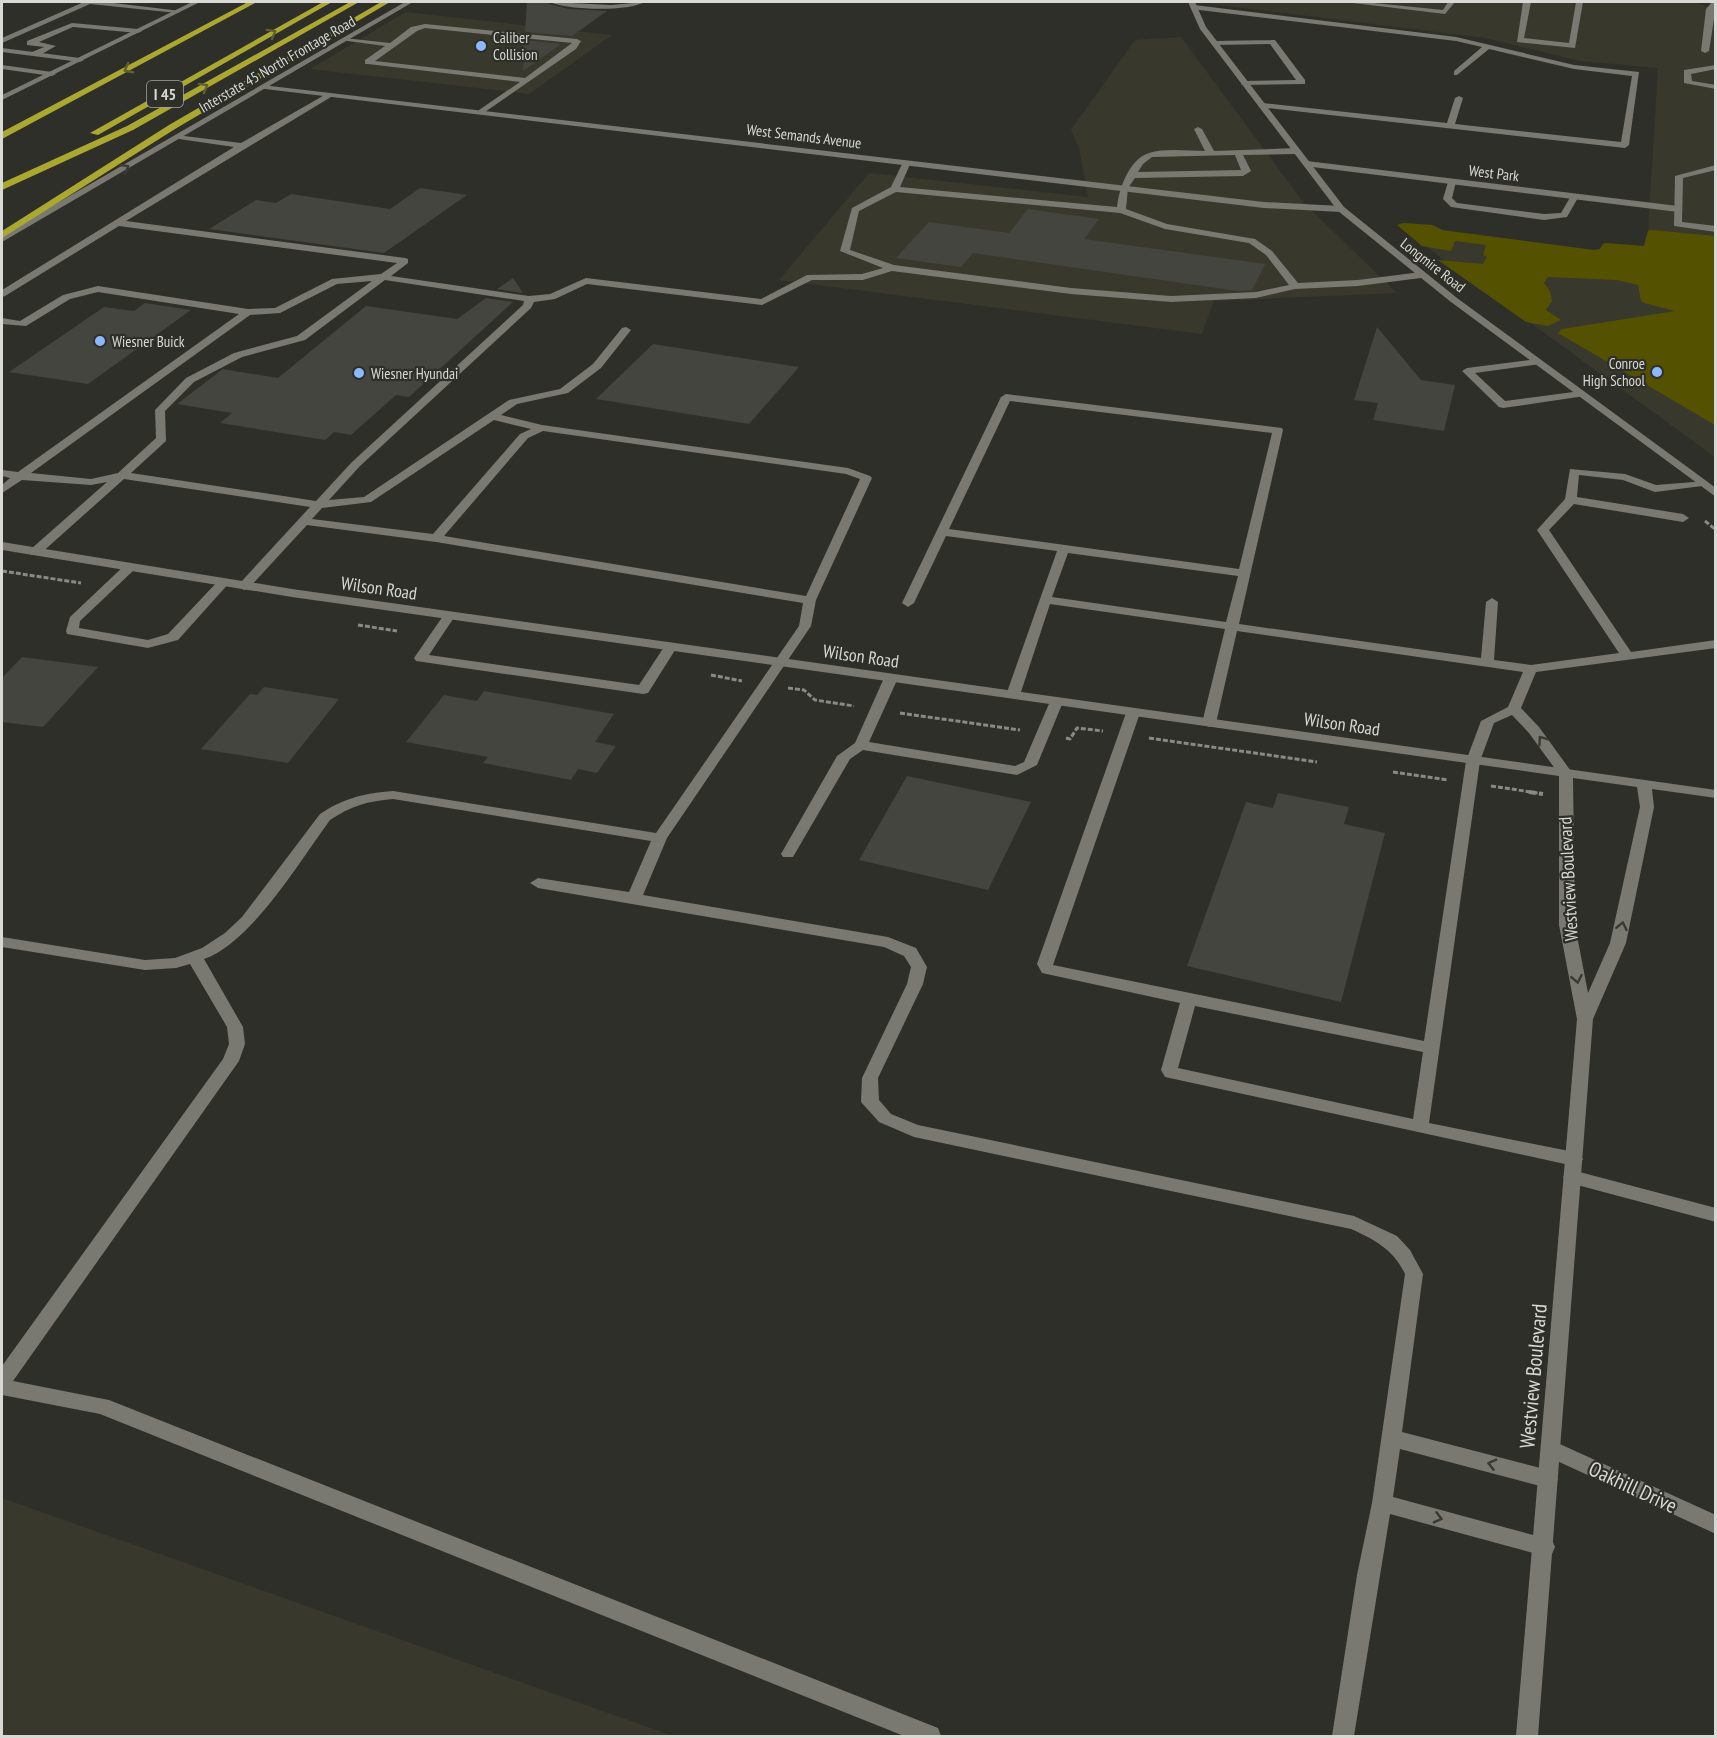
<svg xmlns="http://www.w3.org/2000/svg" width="1717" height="1738" font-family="'PT Sans Narrow',sans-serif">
<rect width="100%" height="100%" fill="#2f2f29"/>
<path fill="#38382d" d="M1211 2H1693L1715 9V240L1648 231 1658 68 1580 61 1485 38 1211 4Z
M406 12 612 35 529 94 310 69Z
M1181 37 1303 202 1397 293 1214 301 1202 334 779 280 869 173 1088 197 1079 148 1071 130 1135 40Z
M1404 228 1715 268V457L1445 261Z
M2 1498 673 1736H2Z"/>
<path fill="#545201" d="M1403 223 1433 225 1442 230 1594 250 1600 249 1603 244 1606 243 1644 246 1648 231 1652 230 1715 236V425L1558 333 1562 329 1675 311 1644 303 1641 301 1638 285 1617 280 1548 277 1544 283 1550 291 1552 301 1546 310 1561 320 1548 326 1526 322 1438 260 1483 264 1487 257 1483 255 1486 245 1455 241 1451 251 1422 246 1397 225Z"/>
<path fill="#45453f" d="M527 2H548L549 4 569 9 607 11 572 36 525 32Z
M524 40 561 44 523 71Z
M420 188 467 195 384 253 209 229 256 200 276 203 291 194 390 209Z
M1028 209 1099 219 1084 239 1265 264 1252 290 1238 291 973 253 961 267 896 258 929 222 1009 233Z
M513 278 523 293 497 289Z
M486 298 513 302 409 397 396 395 351 435 334 432 325 440 220 423 232 413 177 404 223 369 278 378 366 306 457 319Z
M145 303 191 310 88 384 9 372 104 307 134 311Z
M1377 327 1421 380 1455 385 1444 431 1373 420 1378 403 1354 400Z
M653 344 799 367 749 424 596 399Z
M22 657 98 667 43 727 2 722V678Z
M264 687 339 699 288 763 201 749 250 694 257 695Z
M484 691 614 714 595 742 616 746 597 773 578 769 571 780 483 763 488 757 406 742 444 695 477 701Z
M907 776 1031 802 988 890 859 860Z
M1278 793 1349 807 1344 824 1385 833 1341 1002 1187 966 1246 802 1273 808Z"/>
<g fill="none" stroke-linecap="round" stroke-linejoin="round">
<path stroke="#8a8a85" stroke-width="3" stroke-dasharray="5 2" stroke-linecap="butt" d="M1705 521 1716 530
M2 571 81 583
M358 625 397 631
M711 675 742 681
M788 688 804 690 815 700 854 706
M900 713 1020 730
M1066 738 1070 739 1077 728 1103 731
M1149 738 1317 762
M1393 772 1448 780
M1491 786 1538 793"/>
<path stroke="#8a8a85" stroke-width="4" stroke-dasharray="7 3" stroke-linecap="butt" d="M1529 792 1543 794"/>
<path fill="#797972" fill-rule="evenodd" d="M84 2H105L181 11 177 13 90 4 2 43V38Z
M550 2 611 5 644 2C629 12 566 10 550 2Z
M1345 2H1364L1443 10 1448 2H1455L1445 14Z
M1523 2H1531L1524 38 1569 43 1576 2H1583L1575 48 1517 42Z
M1712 2H1716V6L1709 51 1705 53 1701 51 1706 9Z
M1194 5 1456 37 1574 65 1639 72 1629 145 1625 148 1259 107 1258 105 1262 103 1447 123 1455 98 1459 96 1463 98 1455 124 1621 142 1632 76 1574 69 1489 49 1457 75H1454V71L1482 47 1456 41 1191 9Z
M72 23 138 29 142 31 138 33 73 27 39 42 56 46 38 56H32V52L44 47 27 45V41Z
M425 24 577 39 581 41 576 49 482 114H479V110L520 82 368 64H365V60L385 46 340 40 344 38 390 43 411 27ZM425 28 572 43 525 78 375 61 417 31Z
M1275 40 1305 80V84L1242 85 1241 83 1245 81 1296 80 1270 44 1215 45 1211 43 1215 41Z
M2 65 52 72 56 74 52 76 2 69Z
M1716 65V69L1691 74 1692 81 1716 85V89L1684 83V70Z
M328 93H331V97L126 221 405 258 408 259V263L391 276 529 296 550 294 586 278 761 299 807 275 862 274 883 268 840 251 852 208 891 187 904 160 911 162 900 187 1117 207C1119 189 1129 159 1149 153 1165 148 1188 151 1205 151L1194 129 1198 127 1202 129 1214 151 1297 148 1301 151 1297 154 1243 155 1251 171 1243 176 1135 178 1128 188 1126 209 1167 224 1255 239 1272 251 1298 283 1358 280 1421 272 1426 275 1421 278 1358 286 1295 289 1256 298 1171 302 1071 294 892 271 863 280H812L762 305 587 284 555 299 534 302 531 308 360 466 329 500 364 497 509 400 560 389 593 364 622 328 626 327 631 330 601 368 568 393 517 404 501 415 542 425 848 468 870 476 872 478 816 600 811 626 667 838 643 895 888 937 916 948 927 967 923 984 878 1078 879 1100 891 1114 918 1125 1354 1216 1397 1236 1410 1250 1423 1274 1402 1432 1548 1470 1555 1473 1558 1479 1555 1485 1548 1488 1400 1449 1393 1497 1544 1538 1552 1540 1555 1547 1552 1554 1544 1556 1390 1514 1354 1736H1332L1357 1575 1372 1503 1405 1274C1394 1250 1374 1239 1351 1229L914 1137 879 1122 861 1102 862 1078 907 984 911 967 904 956 884 947 538 888 530 883 538 878 629 892 651 841 393 799C368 801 351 806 330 820 300 861 251 943 204 959L243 1027 245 1044 239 1061 13 1381 109 1400 938 1728 941 1736H904L100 1414 2 1395V1366L223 1059 229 1044 227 1027 190 964 176 968 145 970 2 947V937L145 960 175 958 202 948 225 933 242 917 320 814C344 798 365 793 393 791L656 833 799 626 803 603 436 542 307 525 248 589 244 590 238 586 240 583 310 507 124 479 39 555H31V549L107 482 91 485 22 480 2 493V485L10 478 2 476V470L18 472 239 314 98 292 70 299 26 326 2 324V318L20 321 63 295 98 286 248 309 275 308 332 279 381 274 397 263 119 226 5 296 2 297V290L234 147 179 139H176V135L241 143ZM1235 155 1241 170 1138 172 1143 164 1152 157ZM896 192 1120 213 1165 229 1249 243 1266 255 1289 285 1256 292 1171 296 1071 288 894 265 850 250 859 211ZM385 280 524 301 523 305 352 462 316 501 131 473 166 441 165 411 194 382 242 357 305 340ZM372 281 297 336 234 353 186 378 155 410 156 438 118 473 91 479 31 473 250 315 280 313 337 284ZM494 420 531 429 520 434 433 534 312 519 322 508 371 502ZM543 431 846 474 860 479 806 596 444 536 528 438Z
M1716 165V170L1683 178 1682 222 1716 226V232L1674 226 1675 176Z
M1452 179 1456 182 1452 198 1457 203 1544 214 1561 213 1572 194 1579 196 1567 217 1544 220 1451 207 1443 199 1448 182Z
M1537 359 1541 360V364L1475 373 1505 401 1581 391 1586 394 1585 396 1503 408 1499 407 1462 371 1467 368Z
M1006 394 1282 428 1283 430 1239 624 1481 658 1486 602 1492 598 1498 602 1494 660 1531 665 1619 653 1537 530 1565 499 1570 469 1625 474 1656 485 1706 481V485L1702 486 1655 492 1623 480 1579 475 1577 497 1683 514 1689 518 1683 522 1574 504 1549 530 1631 652 1716 640V648L1536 672 1521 708 1539 727 1573 774 1566 778 1561 777 1529 733 1512 715 1494 723 1480 761 1429 1123 1574 1152 1580 1154 1583 1159 1580 1164 1574 1166 1165 1077 1161 1070 1180 1003 1042 973 1037 964 1126 713 1133 709 1140 713 1053 965 1424 1041 1466 761 1481 721 1508 707 1523 672 1237 631 1216 723 1209 727 1202 723 1225 629 1050 604 1020 695 1018 698H1008L1006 695 1057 551 946 536 914 603 908 607 902 603 1001 397ZM1010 401 1272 433 1239 569 949 529ZM1068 553 1238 576 1226 622 1052 597ZM1195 1006 1423 1052 1413 1119 1178 1068Z
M130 563 136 567 134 570 80 621 79 628 148 640 168 634 220 579H228L230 582 178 640 148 648 67 634 66 631 70 617 126 564Z
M449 612 455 616 429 655 639 685 666 644 671 643 677 647 648 693 643 694 416 661 414 658 443 616Z
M891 674 898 678 869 742 1015 766 1024 762 1051 699 1056 698 1063 702 1037 765 1017 775 863 750 850 759 793 857H783L781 854 837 756 855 743 884 678Z
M1572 1170 1716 1208V1222L1566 1182 1563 1177 1566 1172Z"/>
<path fill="#797972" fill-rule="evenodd" d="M2 48 80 58 84 60 80 62 2 52Z
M262 85 1264 202 1341 206 1345 209 1341 212 1264 208 265 89 261 87Z
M1307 161 1678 206 1682 209 1678 212 1304 166V162Z
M1551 1440 1716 1515V1534L1544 1455 1541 1449 1544 1443Z"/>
<path fill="#797972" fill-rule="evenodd" d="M2 542 292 589 1716 790V798L1652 789 1654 807 1626 943 1593 1019 1538 1736H1516L1577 1019 1559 925V776L292 597 2 550ZM1573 778 1637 787 1640 807 1610 943 1588 993 1575 925Z"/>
<path fill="#797972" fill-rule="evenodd" d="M192 2H200L2 100V95Z
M405 2H413L2 242V235Z
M1188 2H1195L1206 27 1344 207 1457 298 1716 488V497L1451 302 1338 211 1200 29Z"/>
<path fill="#aba831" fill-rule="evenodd" d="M248 2H257L2 139V132Z
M323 2H332L98 135 90 133Z
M350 2H359L133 130 2 190V183L127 126Z
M381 2H390L175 129 2 238V231L169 125Z"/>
</g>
<defs><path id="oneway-chevron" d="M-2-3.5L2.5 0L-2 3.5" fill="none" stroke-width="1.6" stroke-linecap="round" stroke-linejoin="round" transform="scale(1.5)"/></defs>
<g stroke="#615f2c">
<use href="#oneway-chevron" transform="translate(272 33) rotate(-29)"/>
<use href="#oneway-chevron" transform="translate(128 69) rotate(152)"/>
<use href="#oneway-chevron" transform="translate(204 87) rotate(-29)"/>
</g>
<g stroke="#3a3a34">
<use href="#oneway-chevron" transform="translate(125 168) rotate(-30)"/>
<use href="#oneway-chevron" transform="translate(1542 740) rotate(-125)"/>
<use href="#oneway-chevron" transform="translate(1622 926) rotate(-78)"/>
<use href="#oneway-chevron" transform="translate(1577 979) rotate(79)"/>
<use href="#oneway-chevron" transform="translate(1492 1464) rotate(-165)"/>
<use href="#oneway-chevron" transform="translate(1438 1518) rotate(15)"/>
</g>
<g fill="#8cb9fc" stroke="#2f2f29" stroke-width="2">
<circle cx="481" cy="46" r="6"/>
<circle cx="100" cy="341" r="6"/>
<circle cx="1657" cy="372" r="6"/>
<circle cx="359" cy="373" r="6"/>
</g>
<g text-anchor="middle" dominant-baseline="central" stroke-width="4.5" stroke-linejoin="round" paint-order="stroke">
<g font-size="15" fill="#d8d8d4" stroke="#2f2f29" text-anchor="start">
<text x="493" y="37">Caliber<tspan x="493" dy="17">Collision</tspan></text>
<text x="112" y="341">Wiesner Buick</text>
<text x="1645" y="363" text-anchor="end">Conroe<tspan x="1645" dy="17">High School</tspan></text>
<text x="371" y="373">Wiesner Hyundai</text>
</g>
<g font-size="15" fill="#d8d8d4" stroke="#2f2f29">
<text transform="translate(277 64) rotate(-30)">Interstate 45 North Frontage Road</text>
<text transform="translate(804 136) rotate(7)">West Semands Avenue</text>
<text transform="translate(1494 173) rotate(7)">West Park</text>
<text transform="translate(1433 265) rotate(38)">Longmire Road</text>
</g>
<rect fill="#2f2f29" stroke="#a5a5a1" stroke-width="1.5" x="147" y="81" width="36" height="26" rx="4.5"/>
<g font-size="16" font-weight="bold" fill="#d8d8d4">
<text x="165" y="94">I 45</text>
</g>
<g font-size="18" fill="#d8d8d4" stroke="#2f2f29">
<text transform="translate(379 588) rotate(8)">Wilson Road</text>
<text transform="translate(861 656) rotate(8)">Wilson Road</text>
<text transform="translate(1342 724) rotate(8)">Wilson Road</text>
<text transform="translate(1568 879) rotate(-93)">Westview Boulevard</text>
</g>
<g font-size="21" fill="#d8d8d4" stroke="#2f2f29">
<text transform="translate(1533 1376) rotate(-85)">Westview Boulevard</text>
<text transform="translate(1633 1487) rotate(25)">Oakhill Drive</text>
</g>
</g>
<rect width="1717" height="1738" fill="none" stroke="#d8d8d4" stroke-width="6"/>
</svg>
